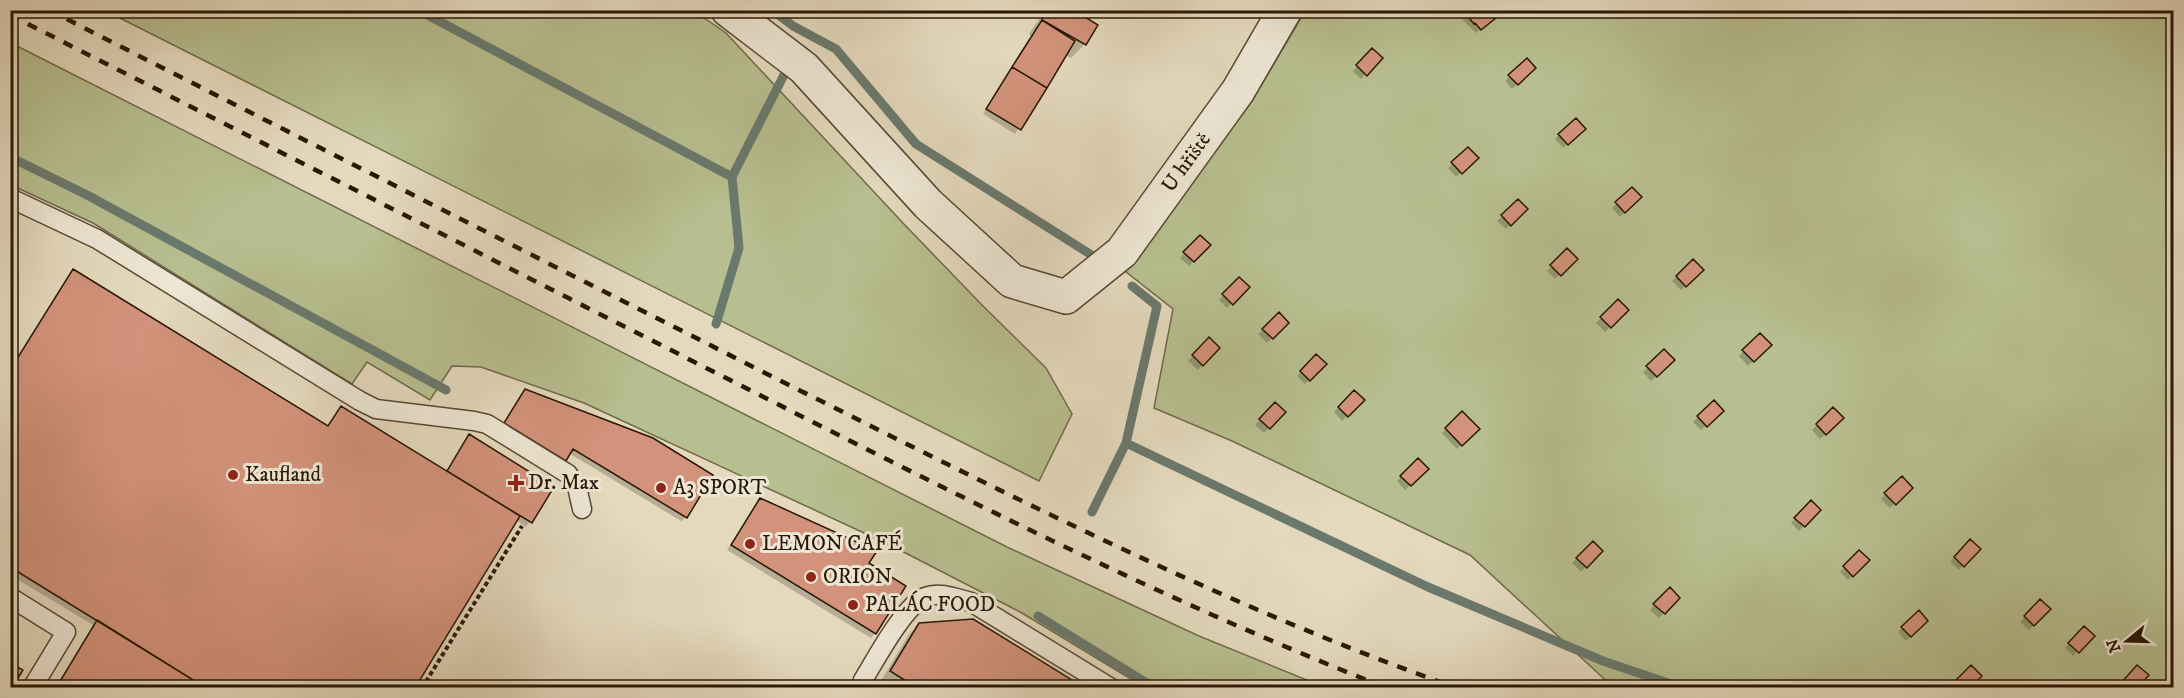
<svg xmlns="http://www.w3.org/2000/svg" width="2184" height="698" font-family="'IM FELL DW Pica',serif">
<rect width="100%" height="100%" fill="#e4d9bd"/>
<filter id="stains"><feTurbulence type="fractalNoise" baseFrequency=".00333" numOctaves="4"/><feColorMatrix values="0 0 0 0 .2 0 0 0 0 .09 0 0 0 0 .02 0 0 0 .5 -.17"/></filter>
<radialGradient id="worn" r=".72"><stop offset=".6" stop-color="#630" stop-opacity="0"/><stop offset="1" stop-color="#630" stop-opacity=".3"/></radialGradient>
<path fill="#b7be8f" stroke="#706a4a" stroke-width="1.5" d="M106 11H694L726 33 902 222 981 304 1046 368 1072 414 1039 481Z
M1305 11H2173V687H1613L1470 555 1232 441 1154 408 1173 309 1125 271 1252 101Z
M11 43 1007 547 1199 636 1324 687H1144L1022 613 890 545 584 403 481 367 452 366 430 400 367 362 352 384 93 223 11 185Z"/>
<path fill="#0003" d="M1045 10H1071L1096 26 1085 44 1071 58 1065 55 1015 134 983 114 1031 36 1029 34Z
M1465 13 1491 21 1476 33 1461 18Z
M1372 50 1381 58 1361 79 1353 71Z
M1527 60 1534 68 1512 89 1505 81Z
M1584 129 1563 148 1555 139 1559 135Z
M1468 149 1477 158 1456 177 1448 168Z
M1632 189 1640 197 1620 217 1612 208Z
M1518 201 1526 209 1506 229 1497 221Z
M1200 237 1208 245 1189 266 1180 258Z
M1567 250 1575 259 1555 279 1547 271Z
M1693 262 1702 270 1681 290 1672 281Z
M73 271 327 427 341 407 446 472 469 436 552 488 526 527 516 520 413 688H55L93 625 10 575V369Z
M1239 279 1248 287 1227 308 1219 300Z
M1618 301 1627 310 1605 332 1596 323Z
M1279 314 1287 323 1267 343 1258 334Z
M1760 335 1770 345 1748 366 1739 356Z
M1209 339 1218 348 1198 370 1188 361Z
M1664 352 1673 360 1651 381 1643 372Z
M1316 356 1325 364 1305 384 1297 376Z
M526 391 686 517 681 521 569 453 560 464 501 428Z
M1354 392 1363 400 1342 421 1334 412Z
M1714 402 1722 411 1701 430 1693 422Z
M1275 404 1284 412 1264 433 1255 425Z
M1833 409 1842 418 1820 439 1812 430Z
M1462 413 1478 429 1457 449 1442 433Z
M1418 461 1426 469 1405 490 1397 481Z
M1902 478 1911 488 1890 508 1881 499Z
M760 500 867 564 875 633 871 638 727 550Z
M1811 502 1819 510 1799 531 1791 523Z
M1970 541 1979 549 1959 570 1950 562Z
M1593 543 1601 551 1581 572 1572 563Z
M1859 552 1868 560 1848 580 1840 572Z
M1670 590 1678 598 1659 618 1650 610Z
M2040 601 2049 609 2029 630 2020 622Z
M1919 612 1926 621 1906 641 1898 632Z
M920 624 1082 688H892L881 681 909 634Z
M2084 628 2093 636 2073 656 2065 648Z
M1971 668 1968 688H1951Z"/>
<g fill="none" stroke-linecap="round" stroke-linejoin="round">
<path stroke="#6a796d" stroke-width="9" d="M418 10 732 177
M772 10 793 26 836 49 916 144 1090 254
M10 157 87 195 446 390
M1132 286 1157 306 1126 443 1428 587 1603 661 1683 688
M716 324 739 248 732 177 789 65
M1092 512 1126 443
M1038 616 1155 688"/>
</g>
<path fill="#d2927b" stroke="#291705" stroke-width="1.5" d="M1047 10H1074L1098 25 1086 45 1042 20Z
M1466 10H1493L1497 17 1481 30 1475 23 1474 24 1464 12Z
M1042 20 1075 41 1047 88 1012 67Z
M1372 48 1383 58 1367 76 1356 65Z
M1527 58 1536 68 1518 85 1508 75Z
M1012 67 1047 88 1021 130 986 109Z
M1576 118 1586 129 1568 145 1558 134Z
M1468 147 1479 158 1462 174 1451 162Z
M1632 187 1642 197 1625 213 1615 202Z
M1518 199 1528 209 1511 226 1501 215Z
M1200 235 1211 245 1194 262 1183 252Z
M1567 248 1578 259 1561 276 1550 265Z
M1693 259 1704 270 1686 287 1676 276Z
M73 269 328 426 341 406 520 516 415 688H206L10 567V370Z
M1239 277 1250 287 1233 305 1222 294Z
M1618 299 1629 310 1611 328 1600 317Z
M1279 312 1289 323 1273 339 1262 329Z
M1760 333 1772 345 1754 362 1742 350Z
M1209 337 1220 348 1203 366 1192 355Z
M1664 349 1675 360 1657 377 1646 366Z
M1316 354 1327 364 1310 381 1300 371Z
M525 389 653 438 713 475 687 518 573 449 566 461 504 423Z
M1354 390 1365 400 1348 417 1338 407Z
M1714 400 1724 411 1707 427 1697 416Z
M1275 402 1286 412 1270 429 1259 419Z
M1833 407 1844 418 1826 435 1816 424Z
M1462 411 1480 429 1462 446 1445 428Z
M469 434 554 487 532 523 447 471Z
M1418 458 1429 469 1411 486 1400 476Z
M1902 476 1913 488 1896 505 1884 493Z
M760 498 877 551 869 563 906 586 876 634 731 545Z
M1811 500 1821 510 1805 527 1794 518Z
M1970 539 1981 549 1964 567 1954 557Z
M1593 541 1603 551 1587 568 1576 558Z
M1859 550 1870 560 1853 577 1843 566Z
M1670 587 1680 598 1665 614 1653 604Z
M2040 599 2051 609 2034 626 2024 616Z
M1919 610 1928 621 1911 637 1901 627Z
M973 619 1085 688H917L890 671 919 623Z
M97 620 206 688H56Z
M2084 626 2095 636 2079 653 2068 643Z
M10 663 23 670 12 688H10Z
M1971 665 1982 676 1970 688H1960L1954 682Z
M2137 665 2149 675 2137 688H2126L2121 683Z"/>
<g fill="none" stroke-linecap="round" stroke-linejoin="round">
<defs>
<path id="lane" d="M10 198 97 239 360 401 376 409 474 421 487 424 568 474 577 487 582 509
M10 597 66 632 32 688
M863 680C876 659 904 606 925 597 940 591 956 598 971 602L1111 688"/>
<g id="street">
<path id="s1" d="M728 10 804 68 928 204 1012 281 1066 297 1122 252 1238 91 1285 10"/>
</g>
</defs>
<use href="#lane" stroke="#584833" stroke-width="21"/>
<use href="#street" stroke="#584833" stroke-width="36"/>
<path stroke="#291705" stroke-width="4" stroke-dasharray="4.5 3" stroke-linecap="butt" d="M422 688 522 526"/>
<use href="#lane" stroke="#ede6d4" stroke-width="18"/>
<use href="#street" stroke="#ede6d4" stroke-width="33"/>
<path stroke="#291705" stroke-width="4.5" stroke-dasharray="10 10" stroke-linecap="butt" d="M49 10C294 135 540 259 785 383 1005 493 1224 606 1457 688
M10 15C251 137 491 259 732 381 947 490 1162 600 1387 688"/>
</g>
<g fill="#8f2418" stroke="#ede6d4" stroke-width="2">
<circle cx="233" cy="475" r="6"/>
<path d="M513 474h6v6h6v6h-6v6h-6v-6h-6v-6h6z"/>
<circle cx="661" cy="488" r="6"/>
<circle cx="750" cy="544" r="6"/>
<circle cx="811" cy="577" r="6"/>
<circle cx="853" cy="605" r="6"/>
</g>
<g text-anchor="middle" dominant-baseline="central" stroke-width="6" stroke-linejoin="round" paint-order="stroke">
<g font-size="21" fill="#291705" stroke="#ede6d4">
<text stroke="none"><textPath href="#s1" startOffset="632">U hřiště</textPath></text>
</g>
<g font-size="21" fill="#291705" stroke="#ede6d4" text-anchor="start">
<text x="245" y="475">Kaufland</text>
<text x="528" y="483">Dr. Max</text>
<text x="673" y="488">A3 SPORT</text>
<text x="762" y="544">LEMON CAFÉ</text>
<text x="823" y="577">ORION</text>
<text x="865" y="605">PALÁC FOOD</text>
</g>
</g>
<rect width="2184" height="698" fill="none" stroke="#e4d9bd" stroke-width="36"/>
<rect x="12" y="12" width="2160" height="674" fill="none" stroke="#291705" stroke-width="3"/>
<rect x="18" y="18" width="2148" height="662" fill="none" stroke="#291705" stroke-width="1.5"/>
<g transform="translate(2127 641) rotate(251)" stroke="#ede6d4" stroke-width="4.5" paint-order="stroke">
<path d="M0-4.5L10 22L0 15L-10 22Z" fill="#291705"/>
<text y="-9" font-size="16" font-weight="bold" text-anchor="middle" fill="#291705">N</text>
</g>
<rect width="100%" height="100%" filter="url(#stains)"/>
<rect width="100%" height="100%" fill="url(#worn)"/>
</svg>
